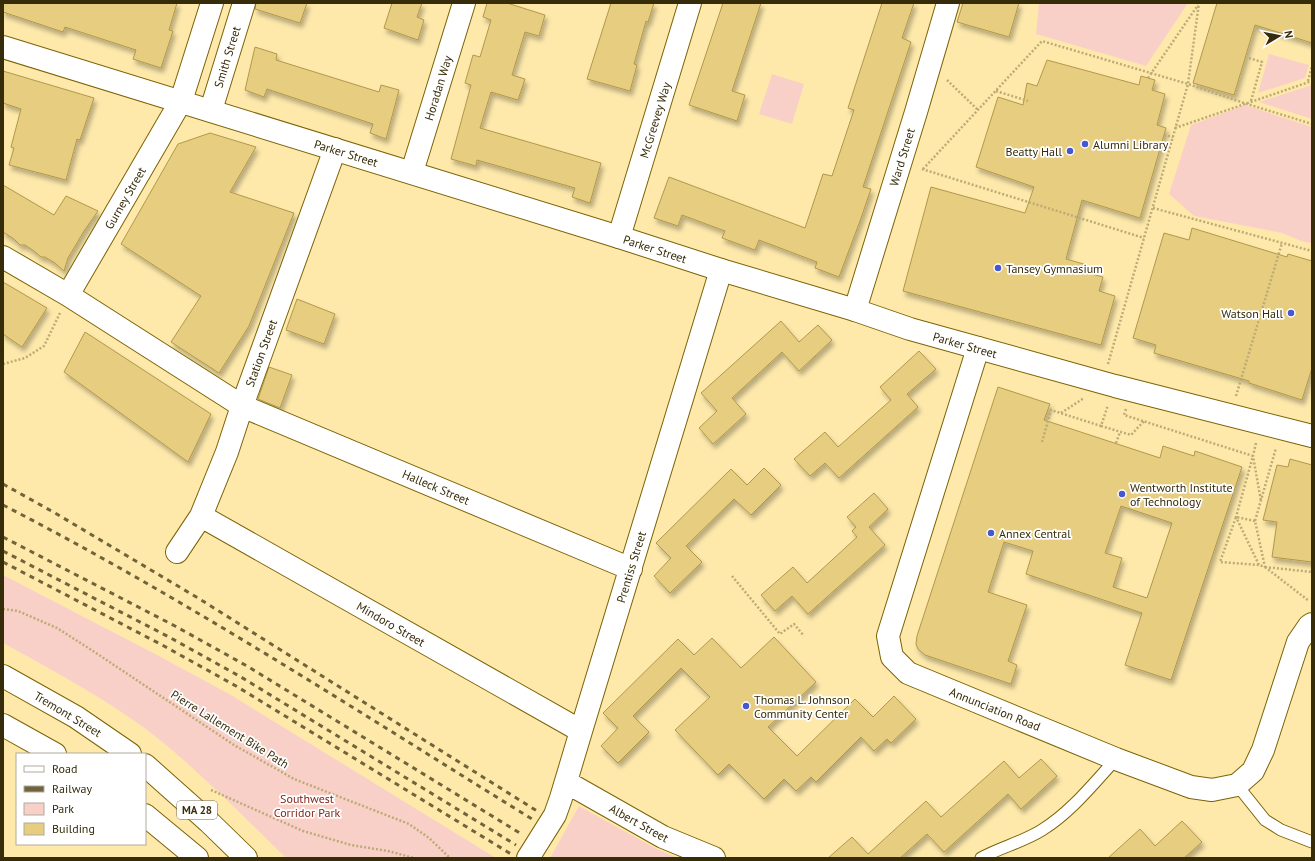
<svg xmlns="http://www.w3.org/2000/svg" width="1315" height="861" font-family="'PT Sans',sans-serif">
<defs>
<filter id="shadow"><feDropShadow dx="2.5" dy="4.5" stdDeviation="2" flood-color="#0004"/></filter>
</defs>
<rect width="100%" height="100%" fill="#fee9ab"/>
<path fill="#f9d0c8" d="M1039 3H1188L1146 66 1036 34Z
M1269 54 1309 65 1305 78 1258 93Z
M772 74 804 84 792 124 759 114Z
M1312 85V119L1259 102Z
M1245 105 1312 127V243L1304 242 1282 233 1194 216 1169 194 1191 125Z
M3 575 159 656 231 695 496 858H286C245 818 205 777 161 741 113 702 57 673 3 643Z
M579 806 657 849 678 858H550Z"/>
<path fill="#e7cd7f" stroke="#b1984a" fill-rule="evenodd" filter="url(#shadow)" d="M3 3H177L169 30 173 31 161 68 133 59 136 50 65 27 63 32 3 12Z
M256 3H307L300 23 255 9Z
M392 3H422L417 17 424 20 418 40 384 28Z
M487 3H507L545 15 539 36 525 32 512 75 525 79 518 100 491 92 480 128 601 163 590 203 572 197 575 188 477 160 476 166 451 159 471 85 465 83 473 55 480 57 491 20 483 17Z
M611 3H654L648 22 646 21 634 64 637 65 630 91 587 79Z
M723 3H761L732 91 745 95 737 121 689 105Z
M882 3H914L902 38 911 42 863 187 871 189 860 221 839 277 815 268 817 262 759 240 755 250 722 238 725 231 682 215 678 226 654 218 669 177 805 228 823 174 832 176 854 110 848 108Z
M963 3H1019L1009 37 957 22Z
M1217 3H1312V43L1255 25 1234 95 1193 83Z
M255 47 277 54 276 60 379 92 381 85 399 90 386 139 370 133 373 124 267 89 264 97 245 90Z
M1047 60 1139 85 1141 76 1155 80 1152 90 1165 94 1157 125 1166 128 1140 218 1082 200 1066 259 1087 265 1085 272 1103 277 1099 291 1115 296 1101 345 903 291 931 187 1025 213 1034 187 976 167 998 97 1023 105 1027 83 1037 86Z
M3 71 94 98 80 140 77 139 66 180 9 165 14 148 11 147 21 109 3 103Z
M210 133 256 147 230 192 294 213 249 326 219 373 171 342 201 296 121 244 178 144Z
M3 185 54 215 66 196 98 211 84 231 68 258 64 271 55 263 45 257H41L34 251 25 245H20L14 239 3 232Z
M1192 228 1287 257 1288 254 1312 261V368L1302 400 1249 383V381L1154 353 1156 345 1133 338 1164 233 1189 240Z
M3 282 47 308 22 347 3 334Z
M297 299 335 314 324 344 286 330Z
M781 321 799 342 818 325 832 340 799 371 782 352 732 398 746 414 713 444 699 428 717 411 701 393Z
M85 332 211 414 188 462 64 372Z
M919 351 936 369 907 394 918 407 839 478 825 463 810 476 794 459 825 432 838 447 891 400 880 387Z
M269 367 292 375 280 408 258 399Z
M998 387 1050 404 1044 420 1160 458 1163 446 1194 456 1195 451 1242 467 1171 680 1125 665 1142 613 1026 574 1033 551 1004 542 988 592 1027 605 1008 661 1017 665 1011 684 925 655 918 649 916 644 917 636ZM1121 506 1172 523 1147 598 1113 587 1122 558 1105 553Z
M1290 459 1312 465V562L1272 557 1277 522 1263 520 1277 465 1288 467Z
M764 468 781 485 751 515 734 499 686 546 702 562 670 593 654 576 671 558 656 543 731 469 747 485Z
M874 493 888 509 869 527 885 545 808 614 792 596 775 611 761 595 793 567 807 583 857 537 852 531 856 527 847 517Z
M774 637 816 682 768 727 797 756 855 699 873 717 894 696 916 719 891 743 887 739 874 751 861 737 816 782 811 777 796 791 784 779 764 799 729 764 718 775 675 730 710 697 681 668 633 716 649 732 618 763 601 746 618 728 603 713 678 639 694 655 712 638 741 668Z
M1041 759 1057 776 1021 809 1008 794 944 852 927 834 900 858H828L852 837 868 854 926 801 941 817 1004 761 1019 778Z
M1182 821 1202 842 1184 858H1108L1140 829 1155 846Z"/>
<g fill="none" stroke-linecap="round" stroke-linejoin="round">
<defs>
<path id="service" d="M1237 785 1265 820 1281 830 1312 842
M981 858C1001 847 1023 842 1042 830 1071 812 1093 784 1116 759"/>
<path id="minor" d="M211 110 244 3
M412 172 464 3
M619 237 690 3
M3 257 68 295 181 101 212 3
M68 295 242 406 631 569
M855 310 916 112 948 3
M978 348 888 636 892 657 908 673 1116 759 1191 787 1212 790 1237 785 1253 771 1263 750 1298 642 1309 626 1312 624
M201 516 581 731
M177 552 201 516 227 452 242 406 335 149
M566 782 663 837 714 858
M528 858 555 815 561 798 581 731 721 270"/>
<path id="tertiary" d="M3 47 619 237 721 270 855 310 910 329 1115 386 1312 436"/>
<path id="primary" d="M3 676 76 717 130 754
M3 725 55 754
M145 765 209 822 246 858
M145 815 197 858"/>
</defs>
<use href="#service" stroke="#7b6305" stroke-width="13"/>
<use href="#minor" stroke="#7b6305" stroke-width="24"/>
<use href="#tertiary" stroke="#7b6305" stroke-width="24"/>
<use href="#primary" stroke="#7b6305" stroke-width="24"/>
<path stroke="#bcab76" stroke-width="2.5" stroke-dasharray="2 2" stroke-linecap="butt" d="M1249 58 1262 62 1251 101
M1148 78 1198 5
M947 80 978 110
M1308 81 1312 66
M996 91 1028 101
M1175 128 1312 81
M1164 135 1173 137
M922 169 1144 238
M923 169 1042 41 1188 84 1244 103 1312 124
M1153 208 1312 251
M3 364 25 358 44 346 60 313
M1108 364 1188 84 1199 3
M1236 396 1282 243
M1126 409 1124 415 1253 456 1236 517 1259 565
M1061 413 1084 398
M1101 426 1131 435 1144 421
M1042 442 1051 410 1101 426 1108 405
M1116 443 1120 432
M1256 443 1253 456 1261 501
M1255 521 1236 517 1220 562 1259 565 1265 567 1255 521 1276 448
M1265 567 1309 601
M1265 567 1312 572
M732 576 780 634 794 624 804 636
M3 609 18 611 57 628 93 651 234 745 294 779 409 824 429 838 450 858
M211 790 303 831 351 845 388 851 414 858"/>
<use href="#service" stroke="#fff" stroke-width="11"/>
<use href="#minor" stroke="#fff" stroke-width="22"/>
<use href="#tertiary" stroke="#fff" stroke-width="22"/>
<use href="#primary" stroke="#fff" stroke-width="22"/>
<path stroke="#71643a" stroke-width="3" stroke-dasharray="5 5" stroke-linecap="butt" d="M3 484 55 513 198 598 537 811
M3 505C186 599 357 711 532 819
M3 537 175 626 247 666 523 835
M3 551 169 637 241 677 516 845
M3 562 164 646 236 686 511 854"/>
</g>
<g fill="#4558cd" stroke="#fff" stroke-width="1.5">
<circle cx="1085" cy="144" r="4"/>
<circle cx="1070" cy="151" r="4"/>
<circle cx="998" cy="268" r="4"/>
<circle cx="1291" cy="313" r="4"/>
<circle cx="1122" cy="494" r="4"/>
<circle cx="991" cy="533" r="4"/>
<circle cx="746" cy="706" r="4"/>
</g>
<g text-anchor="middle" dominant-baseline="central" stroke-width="3.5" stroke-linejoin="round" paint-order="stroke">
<rect fill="#fff" stroke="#726b54" stroke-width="1" x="177" y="801" width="40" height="18" rx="3"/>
<g font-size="11" font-weight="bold" fill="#362c0a">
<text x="197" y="810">MA 28</text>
</g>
<g font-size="12" fill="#362c0a" stroke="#fff">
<text transform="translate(227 57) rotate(-73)">Smith Street</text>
<text transform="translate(438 88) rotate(-73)">Horadan Way</text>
<text transform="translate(655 120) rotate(-73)">McGreevey Way</text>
<text transform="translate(346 153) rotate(17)">Parker Street</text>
<text transform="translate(902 157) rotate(-73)">Ward Street</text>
<text transform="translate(125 198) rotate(-60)">Gurney Street</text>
<text transform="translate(655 249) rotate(18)">Parker Street</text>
<text transform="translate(965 345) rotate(16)">Parker Street</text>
<text transform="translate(261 353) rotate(-70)">Station Street</text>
<text transform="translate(436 487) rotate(23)">Halleck Street</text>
<text transform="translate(631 567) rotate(-73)">Prentiss Street</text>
<text transform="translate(391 624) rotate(30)">Mindoro Street</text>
<text transform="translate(995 709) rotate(22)">Annunciation Road</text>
<text transform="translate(68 714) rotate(31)">Tremont Street</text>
<text transform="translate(230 729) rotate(32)">Pierre Lallement Bike Path</text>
<text transform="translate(639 823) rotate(29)">Albert Street</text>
</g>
<g font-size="12" fill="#362c0a" stroke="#fff" text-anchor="start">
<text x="1093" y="144">Alumni Library</text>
<text x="1062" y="151" text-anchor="end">Beatty Hall</text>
<text x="1006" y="268">Tansey Gymnasium</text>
<text x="1283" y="313" text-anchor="end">Watson Hall</text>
<text x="1130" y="487">Wentworth Institute<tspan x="1130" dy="14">of Technology</tspan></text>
<text x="999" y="533">Annex Central</text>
<text x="754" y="699">Thomas L. Johnson<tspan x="754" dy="14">Community Center</tspan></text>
</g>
<g font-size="12" fill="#832416" stroke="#fff">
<text x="307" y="798">Southwest<tspan x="307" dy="14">Corridor Park</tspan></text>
</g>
</g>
<rect width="1315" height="861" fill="none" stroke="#362c0a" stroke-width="8"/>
<rect x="16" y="753" width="130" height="92" fill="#ffffff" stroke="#afab9d"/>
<rect x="24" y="766" width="20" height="6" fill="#ffffff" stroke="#afab9d"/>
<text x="52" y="773" font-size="12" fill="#362c0a">Road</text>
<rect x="24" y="786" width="20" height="6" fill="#71643a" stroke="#afab9d"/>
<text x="52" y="793" font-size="12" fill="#362c0a">Railway</text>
<rect x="24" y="803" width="20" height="12" fill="#f9d0c8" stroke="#afab9d"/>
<text x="52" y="813" font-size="12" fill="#362c0a">Park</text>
<rect x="24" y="823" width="20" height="12" fill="#e7cd7f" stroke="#afab9d"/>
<text x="52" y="833" font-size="12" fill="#362c0a">Building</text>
<g transform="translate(1279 36) rotate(80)" stroke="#ffffff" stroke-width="3" paint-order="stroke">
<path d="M0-3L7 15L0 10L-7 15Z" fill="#362c0a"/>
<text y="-6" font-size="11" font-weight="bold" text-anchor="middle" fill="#362c0a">N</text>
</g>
</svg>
